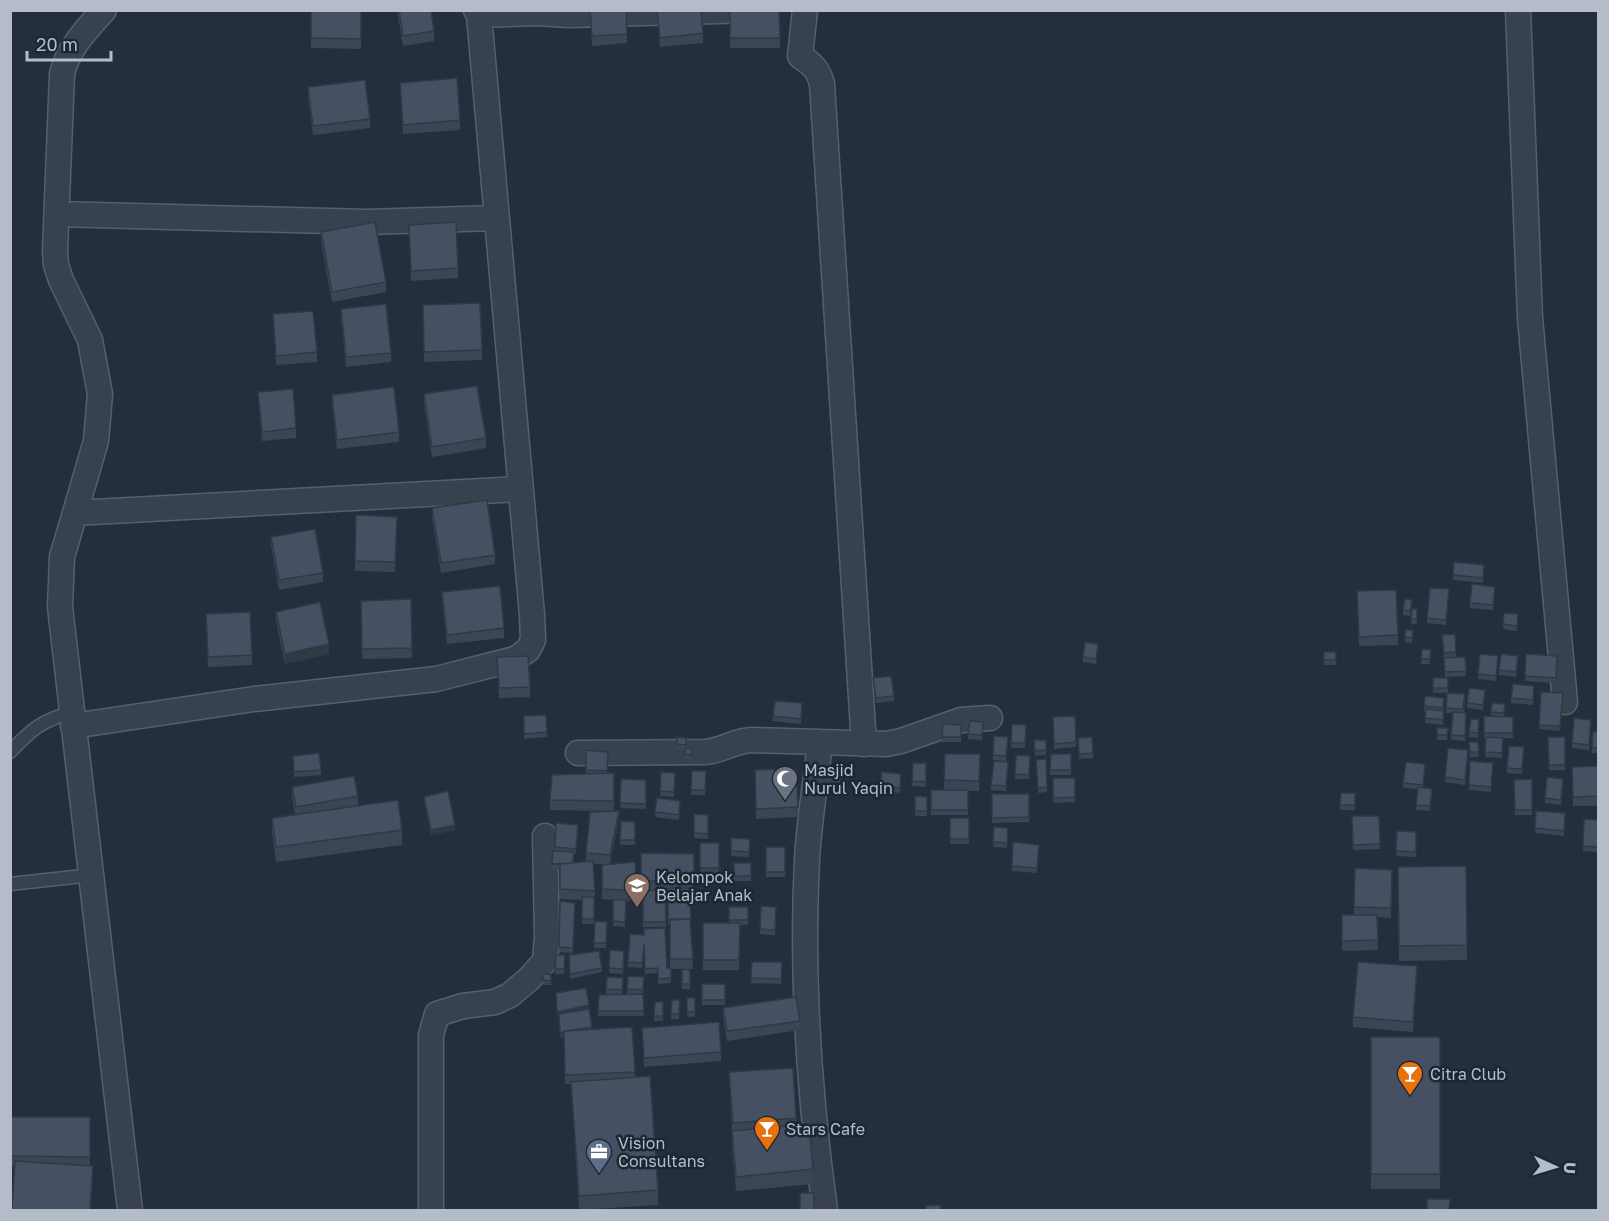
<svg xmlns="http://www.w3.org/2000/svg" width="1609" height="1221" font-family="'Golos Text',sans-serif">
<rect width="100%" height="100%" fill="#242f3e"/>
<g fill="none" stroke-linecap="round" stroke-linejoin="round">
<defs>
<path id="service" d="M10 752C32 729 41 721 72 712
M10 884 92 875"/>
<path id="minor" d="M104 10C86 30 68 48 62 74L55 250 56 265 61 280 90 340 100 394 96 441 62 557 60 607 130 1210
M476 10 479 15 536 13 569 15 755 10
M805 10 800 56C812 64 818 69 822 84L864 744
M1518 10 1530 318 1565 702
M57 214 367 222 495 218
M75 513 520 489
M73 726 254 699 436 679 515 659 528 650 533 640 532 615 479 15
M820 742C816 781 809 821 807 860 801 977 809 1094 825 1210
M578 753 705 752C721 751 734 741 751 740L886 744 901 741 961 720 990 718
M431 1210V1035L437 1014 463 1006 495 1002 510 995 529 979 545 961 547 937 545 836"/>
</defs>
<use href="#service" stroke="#565f6c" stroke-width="15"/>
<use href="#minor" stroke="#565f6c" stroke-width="27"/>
<use href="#service" stroke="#38414e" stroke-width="12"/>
<use href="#minor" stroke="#38414e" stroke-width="24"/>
</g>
<path fill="#3b4654" d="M311 10H361V49L311 48Z
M397 10H431L434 31V41L403 46Z
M590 10 627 34V43L592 46Z
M657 10 703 33V43L660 47Z
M730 10H779L780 48H730Z
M400 83 460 120V130L403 134Z
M308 87 370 119V128L313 135 308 97Z
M409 225 458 268V278L411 281Z
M321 232 386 282V292L332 302 321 242Z
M423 305 482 350V360L424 362Z
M341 309 391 353V362L346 367 341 319Z
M273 314 317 352V362L276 365Z
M258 392 296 428V438L262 441Z
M424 394 486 438V448L432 457 424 404Z
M332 395 399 432V442L337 449 332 405Z
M432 508 495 555V564L441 573 432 518Z
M397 527 395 572 355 571V561Z
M271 537 323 573V582L279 590 271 546Z
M1484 570 1483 583 1453 580V575Z
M442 592 504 628V638L447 644 442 602Z
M1495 592 1493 610 1470 608V603Z
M1449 594 1446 625 1427 623V618Z
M411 599 412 658 362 659 361 601Z
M1357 601 1398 635V645L1359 646Z
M1412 605 1410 616 1403 615V610Z
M1412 609H1417V624H1411Z
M276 612 329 654 285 664 276 621Z
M1504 613 1518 614 1517 631 1503 629Z
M206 614 252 655V665L208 667Z
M1413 635 1412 643 1405 642V637Z
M1442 635 1456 652V657H1465L1466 676 1445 677 1444 658Z
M1098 649 1096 664 1083 662V657Z
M1422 649 1431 650 1430 664H1421Z
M1324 652H1336V665H1324Z
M1526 654 1557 656 1556 683 1525 681Z
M497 657 530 687V697L499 698Z
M1498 661 1496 681 1478 679V674Z
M1518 661 1516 677 1499 675V670Z
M873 678 894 696V701L876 703Z
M1433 678H1448V693H1433Z
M1534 691 1533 705 1511 703V698Z
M1447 693 1465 699 1464 713 1466 718 1465 741 1451 740 1453 713H1446Z
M1563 693 1560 731 1539 729V725Z
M1485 695 1483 710 1467 708V703Z
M802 703 801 724 773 721V716Z
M1444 703 1443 725 1425 723 1426 712 1424 711V706Z
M1505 709 1504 716 1513 717V738H1502H1503L1502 758 1485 757 1486 738H1484V716H1491V712Z
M546 715 547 737 524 739V716Z
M1075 716 1076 747 1054 749 1053 717Z
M1479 719 1478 738 1469 737V732Z
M983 722 982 740 968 739V734Z
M943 724 961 725V742H942Z
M1012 724 1026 725 1025 748H1011Z
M1591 725 1589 750 1572 748V743Z
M1437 728H1448L1447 740H1437Z
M1599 732V753H1592V748Z
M994 736 1008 737 1006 761 993 760Z
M677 737 686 738V748L692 749V760L685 759V750L677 749Z
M1092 737 1093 758 1079 759 1078 738Z
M1548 737H1565V770H1549Z
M1034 740H1046V755L1035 756Z
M1469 742H1478L1479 757H1470Z
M586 750 608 752 607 774 614 773V811L619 821 610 864 637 891V901H626L625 927 613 926V900L602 899V865L604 864H593L595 891 594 924H582V900L560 899V869H552L553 851H555L556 823 578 830 576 854H574V863L586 862V853L612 811 550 810V800L586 774Z
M1524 752 1522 774 1507 773V768Z
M945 754H980L979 791H968V815H931V790H944Z
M1051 754H1071V775H1050Z
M1016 755 1030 756 1029 779H1015Z
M1468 755 1465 785 1445 782V777Z
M293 756 321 770V775L294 777Z
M1046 759 1047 792 1038 793 1036 760Z
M1470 761 1493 763 1491 792 1469 790Z
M913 763H926V787L912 786Z
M1599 766V806H1573L1572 767Z
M1008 767 1006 791 991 790V785Z
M827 769 841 775 840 783 826 782Z
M1425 769 1423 788 1432 794 1430 811 1416 810 1418 789 1403 788V783Z
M755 770 798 807V817L756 819Z
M692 771H706L705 795H691Z
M661 772 675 773 674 797 660 796Z
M1053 778H1075V802L1053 803Z
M621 779 646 780V809L620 808Z
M901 779 900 793 880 791V786Z
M1532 779V815H1515L1514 780Z
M1563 784 1561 805 1545 803V798Z
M292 787 358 796V806L402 830V845L276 862 272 832V818L295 814 292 797Z
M1341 793H1355V810H1340Z
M992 794H1029V822L992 823Z
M915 796 927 797V816H915Z
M424 797 455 830 431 835 424 802Z
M680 806 679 820 655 817V812Z
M694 814 708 815V839L694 838Z
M1352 816H1379L1380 849 1353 850Z
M950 818H969V844H950Z
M1565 818 1564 836 1535 833V828Z
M1584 819 1599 820V852L1583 851Z
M621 821 635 822V845H620Z
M994 827 1008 828 1007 848 993 847Z
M1397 831 1416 832V857L1396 856Z
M731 838 750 839 749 857 731 856Z
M1013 842 1039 845 1037 873 1012 871Z
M700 843H719V873H700Z
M766 847H785V877H766Z
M641 853 694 854V890H689L693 969H671V983L658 984V973L645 974 644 949 642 968 628 967 630 934 667 968H670V925H668V890H665L666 927H643V890H641Z
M734 863H751V881H734Z
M1466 866 1467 960 1399 961 1398 867Z
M1355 868 1392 870 1391 918 1377 917 1378 950 1342 951V915H1354Z
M560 901 575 903 573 953 559 952Z
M761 906 776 907 775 935 760 934Z
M729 907H748V925H740L739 970H703V923H729Z
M595 921 607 922 606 948H594Z
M610 950 624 951 623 974 609 973Z
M556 955H565L564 974H555Z
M569 955 602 968V972L570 979Z
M752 962H782L781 984 751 983Z
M682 969 690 970V989H682Z
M543 974H551V985H543Z
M628 976 644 977 643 994 644 1016H598L599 995H615L606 994 607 977 623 978 622 994H635H627Z
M1417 976 1413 1032 1353 1027V1017Z
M702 984H725V1005H702Z
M556 993 589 1010 592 1029 632 1027 635 1077 658 1190V1205L579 1210 571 1084H565L564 1037 560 1038 559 1016 557 1017Z
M687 998H695V1017H687Z
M672 1000H680L679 1019H671Z
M655 1002H663V1021H654Z
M723 1008 800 1021V1030L727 1041 723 1018Z
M642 1028 721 1052V1061L644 1067Z
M1371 1037H1440V1189H1371Z
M729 1072 796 1118V1125L813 1169V1184L736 1191 732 1146V1131Z
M10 1117H90V1166L93 1180 10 1166Z"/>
<path fill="#303945" d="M329 644V654L285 664V654Z
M619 811V821L610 865V855Z
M455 825V830L431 835V830Z
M1417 966V976L1413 1032V1022Z
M589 1005V1010L557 1017V1012Z
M592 1027V1032L560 1038V1033Z
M93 1166V1180L91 1210H90Z"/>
<path fill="#455162" stroke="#303945" stroke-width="1.5" d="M311 10H361V39L311 38Z
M399 10H431L434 31 403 36Z
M590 10H626L627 34 592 36Z
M657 10H701L703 33 660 38Z
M730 10H779L780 38H730Z
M457 78 460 120 403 125 400 83Z
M365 80 370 119 313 126 308 87Z
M375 222 386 282 332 292 321 232Z
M456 222 458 268 411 271 409 225Z
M480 303 482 350 424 352 423 305Z
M386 304 391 353 346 357 341 309Z
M313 311 317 352 276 356 273 314Z
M477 386 486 438 432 447 424 394Z
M394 387 399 432 337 440 332 395Z
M293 389 296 428 262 432 258 392Z
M487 500 495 555 441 563 432 508Z
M356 515 397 517 395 562 355 561Z
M315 529 323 573 279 580 271 537Z
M1454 562 1484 565 1483 578 1453 575Z
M1472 584 1495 587 1493 605 1470 603Z
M500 586 504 628 447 635 442 592Z
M1430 588 1449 589 1446 620 1427 618Z
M1396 590 1398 635 1359 637 1357 591Z
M411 599 412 648 362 649 361 601Z
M1405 599 1412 600 1410 611 1403 610Z
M320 602 329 644 285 654 276 612Z
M1412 609H1417V619H1411Z
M250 612 252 655 208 657 206 614Z
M1504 613 1518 614 1517 626 1503 624Z
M1405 630H1413L1412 638 1405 637Z
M1455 634 1456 652 1444 653 1442 635Z
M1085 642 1098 644 1096 659 1083 657Z
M1422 649 1431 650 1430 659H1421Z
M1324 652H1336V660H1324Z
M1480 654 1498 656 1496 676 1478 674Z
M1501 654 1518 656 1516 672 1499 670Z
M1526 654 1557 656 1556 678 1525 676Z
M528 656 530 687 499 688 497 657Z
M1465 657 1466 671 1445 672 1444 658Z
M891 676 894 696 876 698 873 678Z
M1433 678H1448V688H1433Z
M1513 684 1534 686 1533 700 1511 698Z
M1469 688 1485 690 1483 705 1467 703Z
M1541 692 1563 693 1560 726 1539 725Z
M1447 693 1465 694 1463 709 1446 708Z
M1425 696 1444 698 1443 708 1424 706Z
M775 701 802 703 801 719 773 716Z
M1492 703 1505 704 1504 713 1491 712Z
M1426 709 1444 711 1443 720 1425 718Z
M1453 712 1466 713 1465 736 1451 735Z
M546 715 547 732 524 734V716Z
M1075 716 1076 742 1054 744 1053 717Z
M1484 716 1513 717V733H1484Z
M1574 718 1591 720 1589 745 1572 743Z
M1471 719H1479L1478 733 1469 732Z
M970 721 983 722 982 735 968 734Z
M943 724 961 725V737H942Z
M1012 724 1026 725 1025 743H1011Z
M1437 728H1448L1447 735H1437Z
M1593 732H1599V748H1592Z
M994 736 1008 737 1006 756 993 755Z
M677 737 686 738V745L677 744Z
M1092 737 1093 753 1079 754 1078 738Z
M1486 737 1503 738 1502 753 1485 752Z
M1548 737H1565V765H1549Z
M1034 740H1046V750L1035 751Z
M1469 742H1478L1479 752H1470Z
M1509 746 1524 747 1522 769 1507 768Z
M686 748 692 749V755L685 754Z
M1448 748 1468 750 1465 780 1445 777Z
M586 750 608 752 607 771 586 770Z
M319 753 321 770 294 772 293 756Z
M945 754H980L979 781 944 780Z
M1051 754H1071V770H1050Z
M1016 755 1030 756 1029 775 1015 774Z
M1046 759 1047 787 1038 788 1036 760Z
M994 761 1008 762 1006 786 991 785Z
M1470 761 1493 763 1491 787 1469 785Z
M1406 762 1425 764 1423 785 1403 783Z
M913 763H926V782L912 781Z
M1599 766V796L1573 797 1572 767Z
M796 769 798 807 756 809 755 770Z
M827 769 841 770 840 778 826 777Z
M692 771H706L705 790H691Z
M661 772 675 773 674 792 660 791Z
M882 772 901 774 900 788 880 786Z
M614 773V801L550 800 552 775Z
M354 776 358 796 296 807 292 787Z
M1547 777 1563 779 1561 800 1545 798Z
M1053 778H1075V797L1053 798Z
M621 779 646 780V804L620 803Z
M1532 779V810H1515L1514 780Z
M1418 787 1432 789 1430 806 1416 805Z
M931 790H968V810H931Z
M448 791 455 825 431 830 424 797Z
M1341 793H1355V805H1340Z
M992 794H1029V817L992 818Z
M915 796 927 797V811H915Z
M657 798 680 801 679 815 655 812Z
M398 800 402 830 276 847 272 818Z
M619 811 610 855 586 853 590 812Z
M1536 811 1565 813 1564 831 1535 828Z
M694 814 708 815V834L694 833Z
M1352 816H1379L1380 844 1353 845Z
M950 818H969V839H950Z
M1584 819 1599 820V847L1583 846Z
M621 821 635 822V840H620Z
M556 823 578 825 576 849 555 847Z
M994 827 1008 828 1007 843 993 842Z
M1397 831 1416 832V852L1396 851Z
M731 838 750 839 749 852 731 851Z
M1013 842 1039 845 1037 868 1012 866Z
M700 843H719V868H700Z
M766 847H785V872H766Z
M553 851 574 852 573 863 552 864Z
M641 853 694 854V881H641Z
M593 861 595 891 560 889V864Z
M635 862 637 891 602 889V865Z
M734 863H751V876H734Z
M1466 866 1467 945 1399 946 1398 867Z
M1355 868 1392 870 1391 908 1354 907Z
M668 888H689L691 919 668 920Z
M643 890H665L666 922H643Z
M582 897H594V919H582Z
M613 900H626L625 922 613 921Z
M560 901 575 903 573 948 559 947Z
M761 906 776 907 775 930 760 929Z
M729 907H748V920H729Z
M1342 915H1377L1378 940 1342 941Z
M670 919H690L693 959H670Z
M595 921 607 922 606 943H594Z
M703 923H740L739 960H703Z
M665 928 667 968H671V978L658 979V968L645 969 644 944 642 963 628 962 630 934 644 935V929Z
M610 950 624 951 623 969 609 968Z
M599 951 602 968 570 974 569 955Z
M556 955H565L564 969H555Z
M752 962H782L781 979 751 978Z
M1358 962 1417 966 1413 1022 1353 1017Z
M682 969 690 970V984H682Z
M543 974H551V981L543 980Z
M628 976 644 977 643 990 627 989Z
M607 977 623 978 622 990 606 989Z
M702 984H725V1000H702Z
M586 988 589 1005 557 1012 556 993Z
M643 994 644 1011H598L599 995Z
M796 997 800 1021 727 1031 723 1008Z
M687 998H695V1012H687Z
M672 1000H680L679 1014H671Z
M655 1002H663V1016H654Z
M589 1009 592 1027 573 1030 564 1031V1032L560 1033 559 1014Z
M719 1022 721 1052 644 1058 642 1028Z
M632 1027 635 1072 565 1075 564 1031Z
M1371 1037H1440V1174H1371Z
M793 1068 796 1118 733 1123 729 1072Z
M650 1076 658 1190 579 1196 571 1082Z
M10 1117H90V1157L10 1156Z
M809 1124 813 1169 736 1177 732 1131Z
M15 1161 93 1166 90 1210H12Z
M800 1193H814V1210H800Z
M1427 1199H1450L1449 1210H1427Z
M940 1205 941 1210H926V1206Z"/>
<defs>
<symbol id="mosque-pin" viewBox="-11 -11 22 30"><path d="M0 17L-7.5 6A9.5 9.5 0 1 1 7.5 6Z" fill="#6b7280" stroke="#1d2633"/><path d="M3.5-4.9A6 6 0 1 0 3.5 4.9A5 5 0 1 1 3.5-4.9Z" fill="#fff"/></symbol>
<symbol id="school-pin" viewBox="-11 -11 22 30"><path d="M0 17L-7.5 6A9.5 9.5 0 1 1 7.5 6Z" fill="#8d6e63" stroke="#1d2633"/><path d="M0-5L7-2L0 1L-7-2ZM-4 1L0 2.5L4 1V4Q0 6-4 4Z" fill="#fff"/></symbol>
<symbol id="bar-pin" viewBox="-11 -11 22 30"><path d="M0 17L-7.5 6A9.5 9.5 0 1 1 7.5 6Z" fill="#e8710a" stroke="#1d2633"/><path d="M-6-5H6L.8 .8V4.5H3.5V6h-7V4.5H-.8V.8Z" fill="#fff"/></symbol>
<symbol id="office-pin" viewBox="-11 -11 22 30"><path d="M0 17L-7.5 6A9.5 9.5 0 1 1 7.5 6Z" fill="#5c6f8a" stroke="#1d2633"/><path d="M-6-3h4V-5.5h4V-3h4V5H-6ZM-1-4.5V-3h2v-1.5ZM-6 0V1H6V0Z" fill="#fff"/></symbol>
</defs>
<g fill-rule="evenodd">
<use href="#mosque-pin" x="770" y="764" width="30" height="40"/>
<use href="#school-pin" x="622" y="871" width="30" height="40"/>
<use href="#bar-pin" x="1395" y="1059" width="30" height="40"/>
<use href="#bar-pin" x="752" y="1114" width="30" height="40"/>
<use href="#office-pin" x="584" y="1137" width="30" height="40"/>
</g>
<g text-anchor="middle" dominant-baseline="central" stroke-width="5" stroke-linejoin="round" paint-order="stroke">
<g font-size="16" fill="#b4bcc9" stroke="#1d2633" text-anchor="start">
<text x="804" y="770">Masjid<tspan x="804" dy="18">Nurul Yaqin</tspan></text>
<text x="656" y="877">Kelompok<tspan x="656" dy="18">Belajar Anak</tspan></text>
<text x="1430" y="1074">Citra Club</text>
<text x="786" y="1129">Stars Cafe</text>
<text x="618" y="1143">Vision<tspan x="618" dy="18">Consultans</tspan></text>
</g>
</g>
<rect width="1609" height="1221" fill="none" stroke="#b4bcc9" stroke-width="24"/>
<g transform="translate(1555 1167) rotate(94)" stroke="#1d2633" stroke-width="4.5" paint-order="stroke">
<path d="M0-4.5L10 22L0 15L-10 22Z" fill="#b4bcc9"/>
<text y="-9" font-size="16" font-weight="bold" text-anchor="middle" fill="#b4bcc9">U</text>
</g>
<path d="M27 51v9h84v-9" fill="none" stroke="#b4bcc9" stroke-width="3"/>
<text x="36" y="51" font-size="18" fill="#b4bcc9" stroke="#1d2633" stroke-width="4.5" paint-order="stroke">20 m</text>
</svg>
